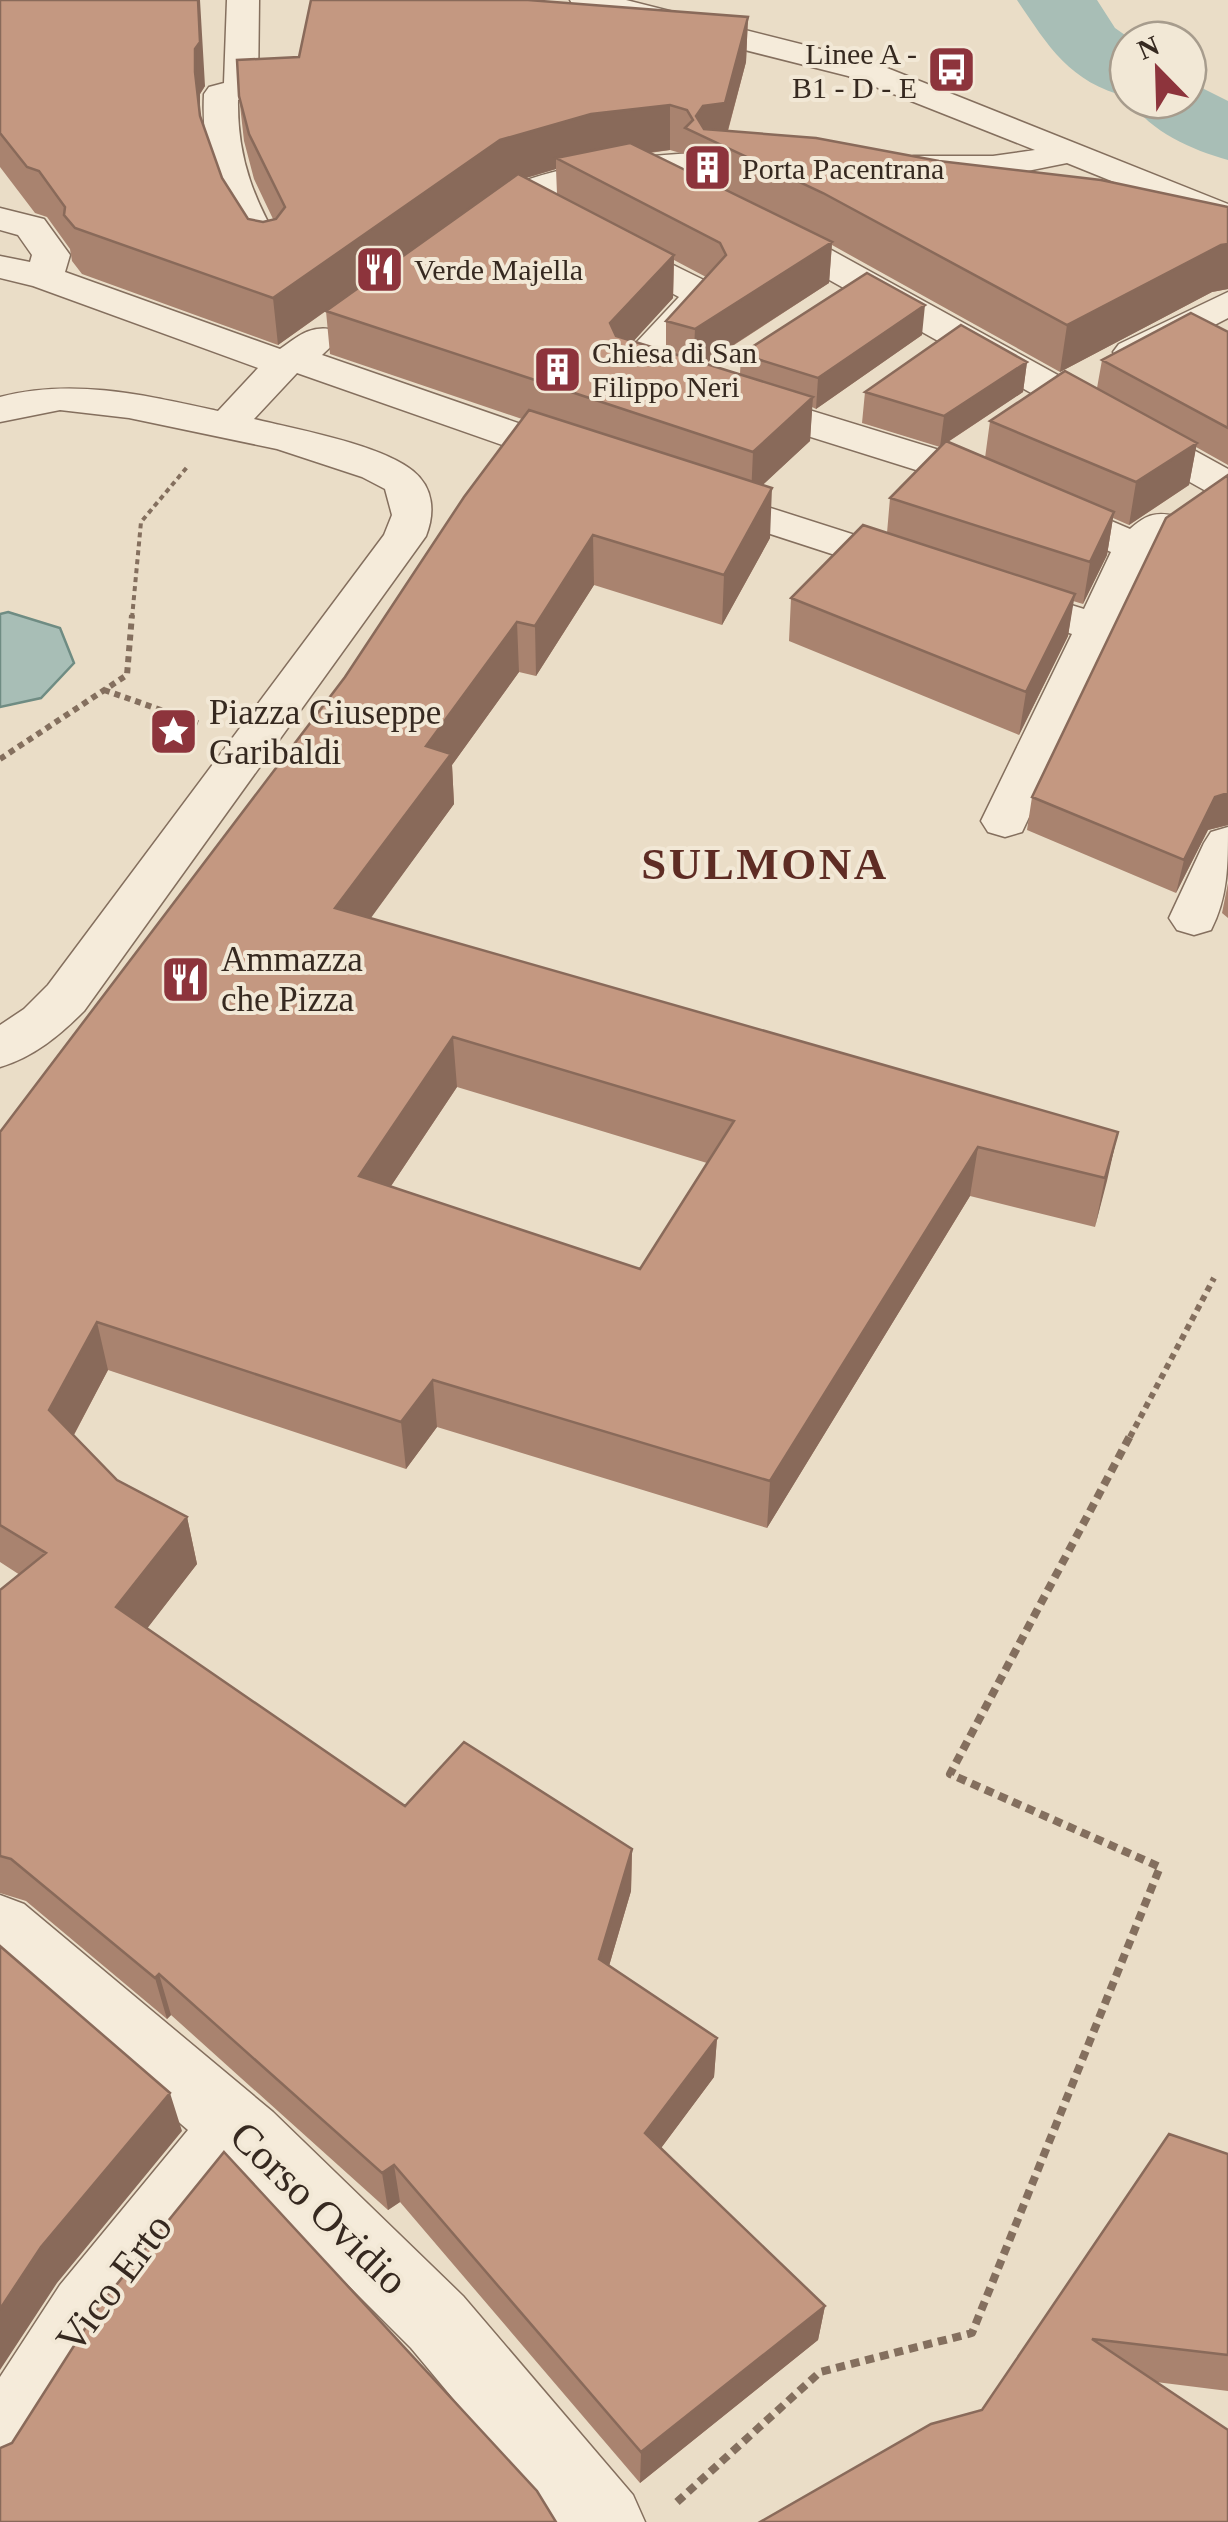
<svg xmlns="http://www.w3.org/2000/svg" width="1228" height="2522" font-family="Georgia,serif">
<rect width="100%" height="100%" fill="#eaddc7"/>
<path fill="#a8beb6" stroke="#6f8c83" stroke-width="2.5" d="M8 612 60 628 74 663 41 698 0 707V614Z"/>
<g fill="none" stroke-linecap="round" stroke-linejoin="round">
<path fill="#a8beb6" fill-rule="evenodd" d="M1017 0H1097L1115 28 1132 40H1128V97C1069 82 1049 47 1017 0Z
M1188 81 1228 101V160C1192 150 1151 132 1129 100H1188Z"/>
<defs>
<path id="minor" d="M227 0H259L258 89 253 96 238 100C237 159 255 204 286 253L280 261 267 264 254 261C218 209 201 157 204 94L209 87 224 83Z
M570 0H626L872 62 1228 204V228L1067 163 993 178 901 175 896 167 901 159 914 156H993L1035 150 848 76 574 7Z
M694 153 707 156 712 164 707 172C661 183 613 174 567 190 536 201 493 242 462 234L457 226C497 167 629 157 694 153Z
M0 208 44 219 70 255 65 272 280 349C298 336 311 324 335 330L340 338 322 355 596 450 602 459 596 468 582 471 568 468 297 373 254 419C296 429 382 445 413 471 434 488 435 513 426 536L84 1011C60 1035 34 1057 0 1067V1025L24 1009 48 985 384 535 392 515 385 489 362 477 277 449 129 418 60 410 0 422V397C74 378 144 395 218 411L258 368 33 286 0 278V256L30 262 32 255 18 235 0 230Z
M764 217 777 220 1228 469V498L1213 495 751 236 746 228 751 220Z
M608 233 716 286 722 294 659 364 962 457 1130 529C1145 516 1154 511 1175 516L1181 525 1153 553 1022 832 1005 837 988 832 981 821 1072 634 986 605 979 596 986 587 1001 583 1084 609 1111 552 932 475 619 377 613 369 619 361 679 297 595 252 589 244 595 236Z
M1228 292V318L1147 360 1133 364 1119 360 1113 352 1119 344Z
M702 486 930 559 936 568 930 577 915 581 687 507 681 498 687 489Z
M1228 827C1228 865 1228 897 1211 930L1194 935 1177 930 1169 918 1204 843 1211 832Z
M0 1895 24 1904 273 2112 463 2296 633 2495 645 2522H556L411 2348 240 2177 112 2337 27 2472 0 2483V2377L60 2285 188 2130 0 1968Z"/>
</defs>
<use href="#minor" stroke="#846f5e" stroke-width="3"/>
<path stroke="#846f5e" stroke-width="4" stroke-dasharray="5 4" stroke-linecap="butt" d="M132 618 141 522 188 466"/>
<path stroke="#846f5e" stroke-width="6" stroke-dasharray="6 5" stroke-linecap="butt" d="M104 690 198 723
M0 759 127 675 132 615
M1130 1437 1214 1278"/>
<path stroke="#846f5e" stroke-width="8" stroke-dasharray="9 6" stroke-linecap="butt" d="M677 2502 820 2372 972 2333 1160 1867 950 1774 1131 1434"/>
<use href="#minor" fill="#f5ebda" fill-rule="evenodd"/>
</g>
<path fill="#a9836f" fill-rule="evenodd" d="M0 0 205 86 200 94V117L222 178 248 219 263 222 273 219 254 179 244 141 239 96 299 57 748 17 746 62 728 131 939 161 1228 207V289L1212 292 1060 372 832 245 829 283 705 364 740 374 741 354 922 335 816 409 812 407 810 441 762 485 770 538 722 625 594 585 536 676 519 672 452 765 454 804 370 918 1118 1132 1095 1227 970 1196 767 1528 437 1427 406 1469 108 1370 74 1435 117 1480 187 1517 197 1564 147 1628 405 1806 632 1849 631 1891 609 1966 717 2038 714 2077 661 2148 825 2306 818 2340 640 2483 400 2202 388 2210 171 2015 167 2019 26 1901 0 1893V1590L20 1575 0 1562V1132L345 677 522 419 330 354 326 311 278 345 82 274 72 261 70 249 47 217 35 213 0 167ZM670 150 684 154V169L650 153ZM556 169 557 194 526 178ZM674 260 706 277 666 321V351L633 341 673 298ZM457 1087 707 1163 640 1269 391 1186Z
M1228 332V465L1196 447 1189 485 1129 525 1113 518 1107 555 1083 604 1073 601 1068 636 1019 735 789 641 791 598 887 533 890 498 940 447 862 423 865 392 1027 362 1023 392 948 442 985 458 990 421 1097 388 1102 360Z
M1228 475V825L1208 830 1176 893 1027 830 1032 797Z
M1228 883V918L1222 913Z
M1228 2154V2391L1156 2382 982 2410Z"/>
<path fill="#896a5a" d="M198 0H200L205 86 200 94V117L195 72Z
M748 17 746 62 723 148V146L696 133V116Z
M670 105V150L592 159 556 158V169L502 185 278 345 273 298 500 140 591 114Z
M832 242 829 283 693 371 695 329Z
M1228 244V289L1212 292 1060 372 1067 325 1221 245Z
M674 255 673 298 610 367V323Z
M925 305 922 335 816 409 818 378Z
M1027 362 1023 392 940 447 944 416Z
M813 397 810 441 751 496 753 452Z
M1197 443 1189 485 1129 525 1136 482Z
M772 488 770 538 722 625 724 575Z
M1114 512 1107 555 1083 604 1090 562Z
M593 535 594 585 536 676 535 626Z
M1075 594 1068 636 1019 735 1026 692Z
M517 622 519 672 452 765 454 804 341 959 335 908 426 746Z
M1228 793V825L1208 830 1176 893 1184 860 1215 797Z
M453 1037 457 1087 365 1225 359 1176Z
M1118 1132 1107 1181 1095 1227 1105 1178Z
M978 1147 970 1196 767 1528 770 1481Z
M97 1322 108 1370 62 1457 49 1410Z
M433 1380 437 1427 406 1469 401 1422Z
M187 1517 197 1564 129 1652 116 1607Z
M632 1849 631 1891 599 2000V1959Z
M159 1974 171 2015 167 2019 155 1978Z
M717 2038 714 2077 644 2171 645 2133Z
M170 2093 182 2131 57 2283 0 2370V2309L41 2247Z
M394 2165 400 2202 388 2210 382 2173Z
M825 2306 818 2340 640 2483 641 2452Z"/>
<path fill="#c49881" stroke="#896a5a" stroke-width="2.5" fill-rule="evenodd" d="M0 0H198L200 42 195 49V72L200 116 222 178 248 219 263 222 276 219 285 207 249 134 239 96 237 60 299 57 311 0H528L748 17 725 103 703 106 696 116 704 129 816 138 939 161 1101 180 1228 207V244L1221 245 1067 325 823 193 685 128 693 120 687 110 670 105 591 114 500 140 273 298 75 228 64 215 65 207 39 171 27 167 0 133Z
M630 143 832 242 695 329 666 321 726 255 720 243 556 158Z
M518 174 674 255 610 323 616 336 813 397 753 452 326 311Z
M867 273 925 305 818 378 741 354Z
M1191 313 1228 332V428L1102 360Z
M961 325 1027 362 944 416 865 392Z
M1065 371 1197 443 1136 482 990 421Z
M529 410 772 488 724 575 593 535 535 626 517 622 426 746 451 754 335 908 1118 1132 1105 1178 978 1147 770 1481 433 1380 401 1422 97 1322 49 1410 117 1480 187 1517 116 1607 405 1806 464 1742 632 1849 599 1959 717 2038 645 2133 825 2306 641 2452 394 2165 382 2173 159 1974 155 1978 11 1859 0 1856V1590L46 1553 0 1525V1132L345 677 464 497ZM453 1037 734 1121 640 1269 359 1176Z
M946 441 1114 512 1090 562 890 498Z
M1228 475V793L1215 797 1184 860 1032 797 1166 518Z
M863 525 1075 594 1026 692 791 598Z
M0 1946 170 2093 41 2247 0 2309Z
M1169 2134 1228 2154V2355L1092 2339 1228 2430V2522H760L931 2424 982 2410Z
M224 2152 537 2491 556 2522H0V2448L12 2443 100 2305Z"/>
<defs>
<symbol id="bus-square" viewBox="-11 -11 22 22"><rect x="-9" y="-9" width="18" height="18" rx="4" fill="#8d343c" stroke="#f2e8d6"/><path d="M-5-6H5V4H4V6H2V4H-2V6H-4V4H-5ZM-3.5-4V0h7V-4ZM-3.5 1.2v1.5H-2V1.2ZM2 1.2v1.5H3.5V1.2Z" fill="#fff"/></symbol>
<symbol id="building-square" viewBox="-11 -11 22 22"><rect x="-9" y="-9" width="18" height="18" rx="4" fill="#8d343c" stroke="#f2e8d6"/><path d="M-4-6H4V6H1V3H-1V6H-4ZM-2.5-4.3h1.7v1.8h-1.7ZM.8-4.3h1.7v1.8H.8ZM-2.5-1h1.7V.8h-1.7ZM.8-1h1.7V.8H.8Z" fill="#fff"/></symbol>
<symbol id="restaurant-square" viewBox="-11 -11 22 22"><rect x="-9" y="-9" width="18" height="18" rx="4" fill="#8d343c" stroke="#f2e8d6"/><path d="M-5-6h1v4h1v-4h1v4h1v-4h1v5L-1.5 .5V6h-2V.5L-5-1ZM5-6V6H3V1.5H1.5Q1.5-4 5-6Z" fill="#fff"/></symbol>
<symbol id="sight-square" viewBox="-11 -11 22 22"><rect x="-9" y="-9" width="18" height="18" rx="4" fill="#8d343c" stroke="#f2e8d6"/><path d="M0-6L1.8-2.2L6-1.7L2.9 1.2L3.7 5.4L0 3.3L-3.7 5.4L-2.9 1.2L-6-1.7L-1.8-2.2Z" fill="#fff"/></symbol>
</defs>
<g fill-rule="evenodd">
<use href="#bus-square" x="924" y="42" width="55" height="55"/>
<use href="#building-square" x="680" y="140" width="55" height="55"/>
<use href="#restaurant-square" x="352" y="242" width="55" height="55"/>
<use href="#building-square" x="530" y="342" width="55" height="55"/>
<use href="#sight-square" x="146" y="704" width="55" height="55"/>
<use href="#restaurant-square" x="158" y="952" width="55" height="55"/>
</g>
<g text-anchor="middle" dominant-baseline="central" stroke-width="8" stroke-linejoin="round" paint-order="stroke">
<g font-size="30" fill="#362920" stroke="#f2e8d6" text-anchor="start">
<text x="917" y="53" text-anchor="end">Linee A -<tspan x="917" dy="34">B1 - D - E</tspan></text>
<text x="742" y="168">Porta Pacentrana</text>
<text x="414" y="269">Verde Majella</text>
<text x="592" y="352">Chiesa di San<tspan x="592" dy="34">Filippo Neri</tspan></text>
</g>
<g font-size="35" fill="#362920" stroke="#f2e8d6" text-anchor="start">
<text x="209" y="712">Piazza Giuseppe<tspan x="209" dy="40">Garibaldi</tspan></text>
<text x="221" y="959">Ammazza<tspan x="221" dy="40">che Pizza</tspan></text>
</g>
<g font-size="42" fill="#362920" stroke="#f2e8d6">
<text transform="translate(319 2208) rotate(44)">Corso Ovidio</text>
<text transform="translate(114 2283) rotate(-53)">Vico Erto</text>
</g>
<g font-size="45" font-weight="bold" letter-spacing="2.5" fill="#5e2c24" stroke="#f2e8d6">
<text x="765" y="864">SULMONA</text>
</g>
</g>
<g transform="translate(1158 70) rotate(337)"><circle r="48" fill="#f2e8d6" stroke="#a79c8d" stroke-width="2.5"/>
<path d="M0-8L18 38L0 25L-18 38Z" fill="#8d343c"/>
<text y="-15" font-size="28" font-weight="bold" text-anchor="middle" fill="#362920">N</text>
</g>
</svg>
